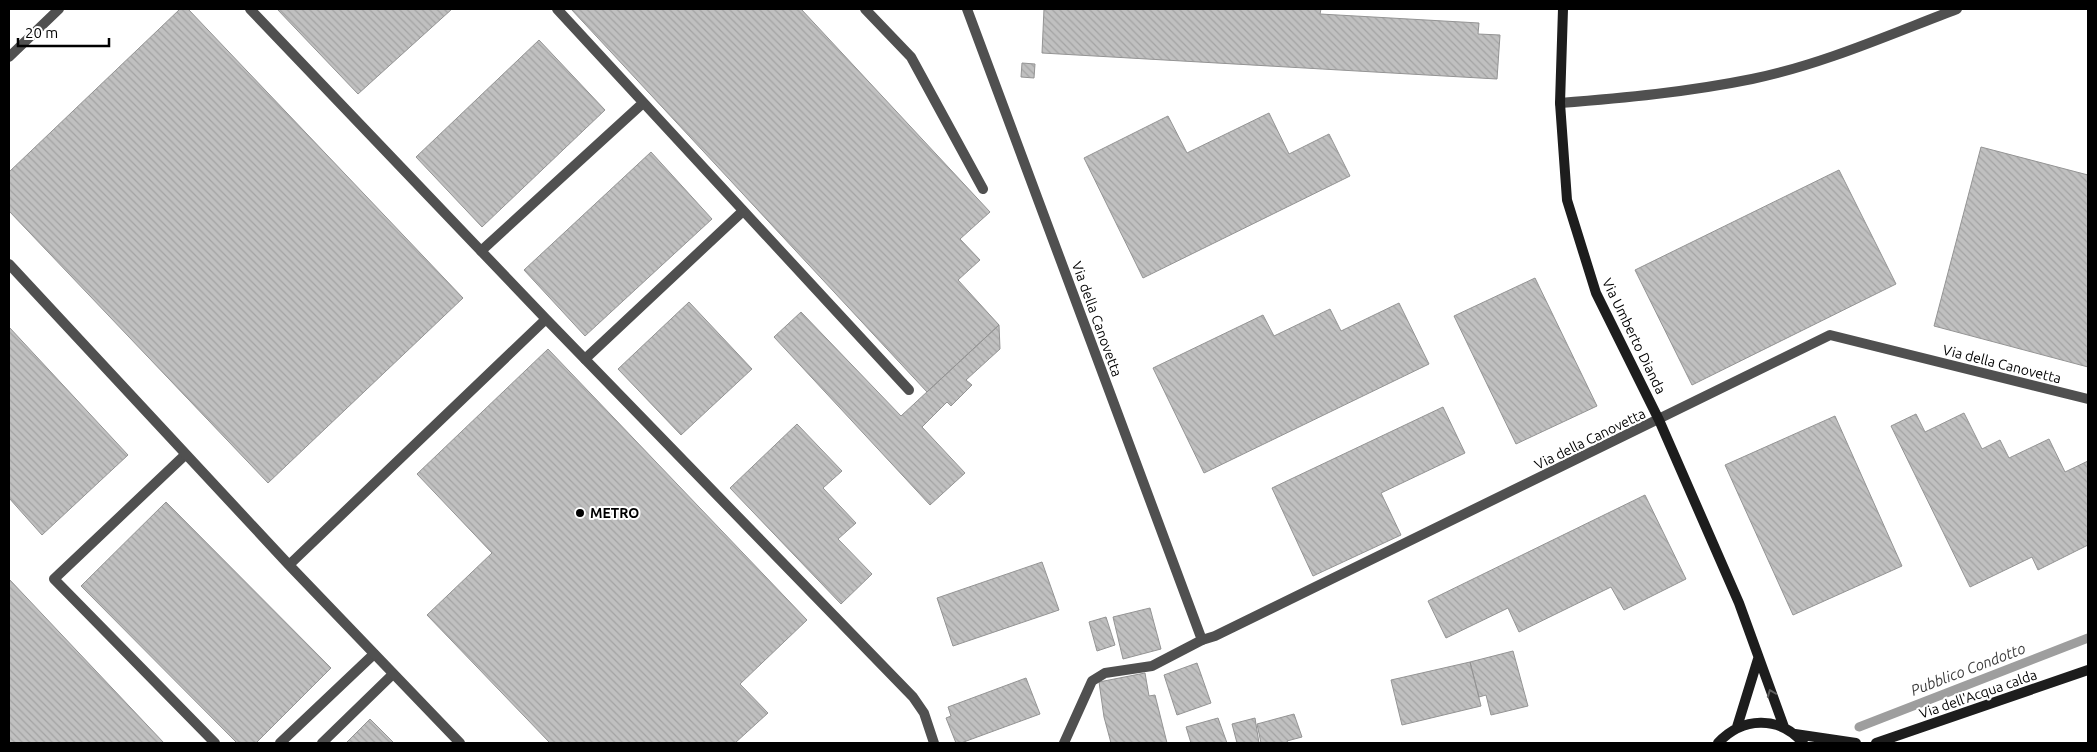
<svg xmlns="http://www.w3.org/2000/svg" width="2097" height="752" font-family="Ubuntu,sans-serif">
<defs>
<pattern id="building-back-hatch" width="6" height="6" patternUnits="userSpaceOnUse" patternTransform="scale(1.25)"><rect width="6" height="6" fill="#c0c0c0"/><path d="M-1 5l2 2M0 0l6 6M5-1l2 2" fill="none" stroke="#a3a3a3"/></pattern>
</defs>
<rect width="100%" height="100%" fill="#fff"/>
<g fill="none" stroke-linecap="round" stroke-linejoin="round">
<path stroke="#9e9e9e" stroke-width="9" d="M1859 727 2088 638"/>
</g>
<path fill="url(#building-back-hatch)" stroke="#949494" d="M180 9H188L463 298 268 483 9 211V172Z
M277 9H452L358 94Z
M571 9H801L990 212 960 239 980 260 958 280 999 325 927 392Z
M1044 9H1321L1320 14 1479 23 1478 34 1500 35 1497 79 1042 53Z
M539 40 605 110 482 227 416 157Z
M1022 63 1035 64 1034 78 1021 77Z
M1269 113 1289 154 1329 134 1350 176 1143 278 1084 158 1168 116 1187 153Z
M1981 147 2088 175V367L1934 326Z
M651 152 712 219 585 336 524 270Z
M1839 170 1896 284 1692 385 1635 270Z
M1535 278 1597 406 1516 444 1454 316Z
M689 302 752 369 681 435 618 369Z
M1399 303 1429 364 1204 473 1153 368 1263 315 1274 336 1330 309 1341 331Z
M801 312 901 416 999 325 1000 349 966 380 972 385 951 406 947 402 922 427 965 473 930 505 774 337Z
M9 327 128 455 42 535 9 498Z
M548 349 807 620 740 684 768 713 735 743H550L427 615 492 553 417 474Z
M1443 407 1465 453 1381 493 1401 535 1313 576 1272 488Z
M1964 413 1982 449 2000 440 2009 458 2049 439 2065 472 2088 461V545L2038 570 2032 557 1970 587 1891 426 1916 414 1925 432Z
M1835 416 1902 566 1793 615 1725 465Z
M797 424 842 471 823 488 856 523 838 539 872 574 841 604 730 488Z
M1645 495 1686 579 1624 610 1611 587 1519 632 1508 608 1446 638 1428 601Z
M166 502 331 668 256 743H237L81 586Z
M1042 562 1059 610 953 646 937 598Z
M9 579 164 743H9Z
M1150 608 1161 649 1123 659 1113 617Z
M1106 617 1115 645 1097 651 1089 622Z
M1513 651 1528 706 1491 715 1486 695 1479 697 1470 662Z
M1470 662 1481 706 1402 725 1391 680Z
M1197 663 1211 703 1177 715 1164 675Z
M1145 673 1149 696 1155 695 1167 743H1111L1104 717 1099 682Z
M1026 678 1040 714 961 743H956L946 718 951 716 948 707Z
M1294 714 1302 737 1287 741 1288 743H1261L1257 724Z
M1218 718 1227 743H1191L1186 727Z
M1255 718 1259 743H1237L1232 724Z
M370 719 394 743H346Z"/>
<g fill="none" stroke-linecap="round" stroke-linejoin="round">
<path stroke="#505050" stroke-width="10" d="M557 9 909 390
M865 9 911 57 983 189
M481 251 643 103
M585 359 743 211
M185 455 54 579 215 743
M1202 640 1215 636 1830 335 2088 399
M280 743 374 654
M322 743 393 674"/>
<path stroke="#505050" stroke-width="10" d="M250 9 546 319 913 697 924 713 934 743
M967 9 1202 640 1152 666 1105 673 1092 681 1064 743
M9 57 59 9
M1560 103C1624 98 1688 92 1752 79 1821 65 1891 34 1957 9
M9 264 289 565 460 743
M289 565 546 319"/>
<path stroke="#1d1d1d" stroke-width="10" d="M1563 9 1560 103 1567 200 1596 293 1659 420 1739 603 1784 727
M1737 727 1758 659
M1795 734 1856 743
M1718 743C1742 717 1779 715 1803 743
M1876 743 2088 670"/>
</g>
<defs><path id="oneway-chevron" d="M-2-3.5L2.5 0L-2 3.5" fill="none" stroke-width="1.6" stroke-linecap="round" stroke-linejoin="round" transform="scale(1.25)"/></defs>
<use stroke="#616161" href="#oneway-chevron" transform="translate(1771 693) rotate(-111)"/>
<circle fill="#000" stroke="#fff" stroke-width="2" cx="580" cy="513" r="5"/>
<g text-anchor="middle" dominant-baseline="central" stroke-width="4" stroke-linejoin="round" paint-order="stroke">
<g font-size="14" fill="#000" stroke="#fff">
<text transform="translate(1097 319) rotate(70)">Via della Canovetta</text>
<text transform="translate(1634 336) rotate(64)">Via Umberto Dianda</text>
<text transform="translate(2002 364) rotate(14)">Via della Canovetta</text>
<text transform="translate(1590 439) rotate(-26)">Via della Canovetta</text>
<text transform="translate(1978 694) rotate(-19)">Via dell'Acqua calda</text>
</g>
<g font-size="14" font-weight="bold" fill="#000" stroke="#fff" text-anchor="start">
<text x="590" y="513">METRO</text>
</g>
<g font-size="15" font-style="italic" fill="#3f3f3f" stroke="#fff">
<text transform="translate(1968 669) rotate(-21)">Pubblico Condotto</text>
</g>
</g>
<rect width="2097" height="752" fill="none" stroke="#000000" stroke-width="20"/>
<path d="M18 38v8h91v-8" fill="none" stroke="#000000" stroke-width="2.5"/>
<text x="25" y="38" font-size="15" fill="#000000" stroke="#ffffff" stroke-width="4" paint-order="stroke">20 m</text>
</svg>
